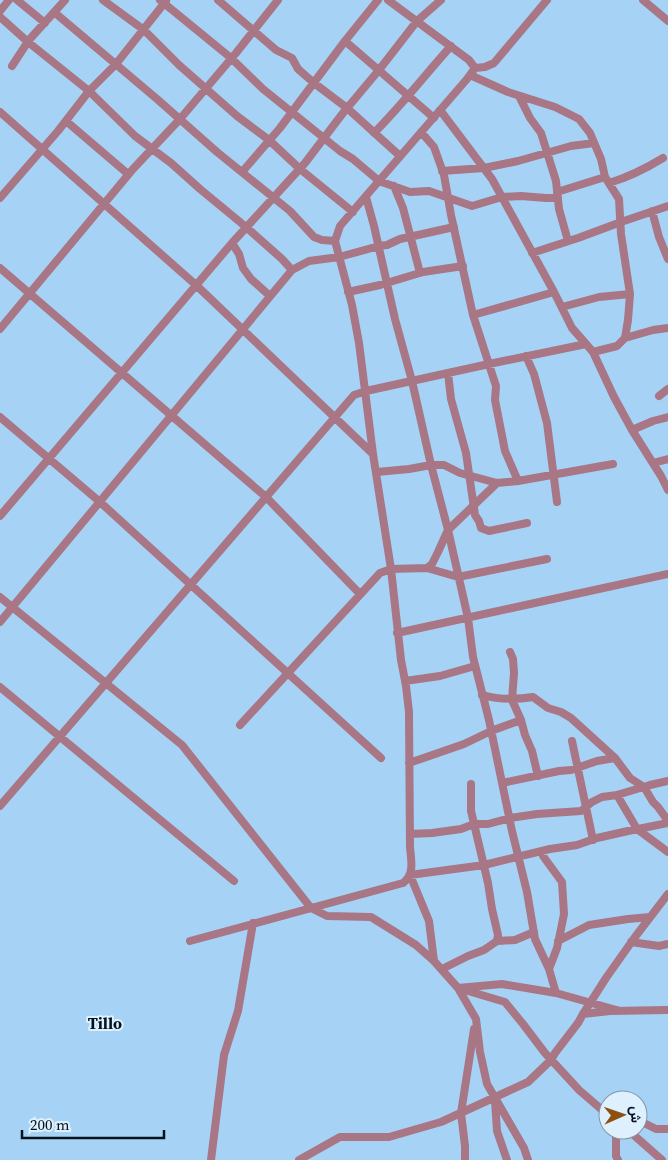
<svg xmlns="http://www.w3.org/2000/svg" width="668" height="1160" font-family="'Source Serif 4',Vazirmatn,serif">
<rect width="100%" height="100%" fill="#a6d3f5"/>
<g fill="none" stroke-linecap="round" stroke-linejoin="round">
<path stroke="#a87684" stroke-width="8" d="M17 0 45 23
M103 0 144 30 179 65 237 116 269 140 300 169 353 212
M160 0 231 58 263 89 340 151 353 159 379 181 410 192 429 191 472 206 502 197 521 196 546 198H558
M218 0 276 50 292 58 298 69 314 83 347 108 400 156
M643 0 668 21
M0 11 9 0
M54 12 157 99 217 152 290 211 314 237 322 240 335 241
M0 17 28 42 89 91 135 136 171 163 200 189 246 227 282 259 292 270
M345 41 434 118
M12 66 29 40 65 0
M475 68 485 67 494 63 547 0
M470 75 508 92 555 107 579 119 590 133 601 159 605 177 619 199 621 234 630 294 628 320 625 338 617 346 593 352
M519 96 530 118 541 133 556 181 559 209 568 241
M440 110 492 179 554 292 572 328 593 352 614 397 632 430 661 476 668 490
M0 112 196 285 373 454
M66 121 128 174
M421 132 434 147 444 175 451 215 473 315 496 386 495 400 505 451 518 481
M374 133C401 106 425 75 451 46
M442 171 484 168 518 161 571 146 594 143
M242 172 280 128 345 41 378 0
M609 183C629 177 645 169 663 158
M394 186 403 208 420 273
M557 192 605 177
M366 197 374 226 395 319 412 381 431 465 448 530 468 618 473 657 489 720 512 831 527 892 535 939 549 969 556 993
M0 198 58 131 89 91 116 64 166 1
M652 211 659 237 668 259
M232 243 239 254 243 268 251 279 270 296
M532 253 578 238 621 222 668 206
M0 268 266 497 360 594
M348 292 380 285 423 272 463 266
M562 307 599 297 630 294
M473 315 554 292
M0 329 133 169 180 119 236 53 278 0
M625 338 653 330 668 328
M526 356 534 374 547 423 557 502
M448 373 451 399 466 453 475 515 479 521 481 528 489 531 527 523
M659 396 668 389
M0 417 100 502 381 758
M632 430 653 421 668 417
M653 463 668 459
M377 472 409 469 431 465H444L460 473 497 483 518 481 613 464
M0 516 232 243 305 163 343 113 379 70 417 21 441 0
M427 568 432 564 438 552 448 530 497 483
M0 597 182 745 311 908 327 916 371 917 416 945 434 961 458 988 505 1002 523 1024 545 1053 579 1090 608 1115
M0 622 292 270 309 261 339 257 379 246 387 245 400 239 454 227
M397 633C488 614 577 593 668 574
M510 652 513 659 514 673 512 700 521 720 525 735 532 751 538 776
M405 681 440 676 475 666
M0 687 234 881
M482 695C500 700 515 700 533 697L548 708 561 712 571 718 615 758 630 778 644 787 653 802 658 807 668 821
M240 725 380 573 391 569 427 568 458 577 547 559
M572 741 593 840
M409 763 464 744 491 731 521 720
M502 783 559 771 571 770 597 761 615 758
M471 784V811L488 883 492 909 498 935 497 941
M617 795 637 829 668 852
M0 806 354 395 366 391 489 364 586 344
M410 834 432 833 461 829 474 824H488L510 818 537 814 581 811 592 802 602 797 617 795 650 785 668 781
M542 851 543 856 562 882 564 914 561 929 557 948 549 969
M190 941 403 883C415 874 411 860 410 847L409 712 406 686 401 660 391 569 373 454 359 343 352 305 335 241 340 226 467 79 475 68 469 60 388 0
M558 941 589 925 628 919 650 917
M631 942 659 946 668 944
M434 961 429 921 410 875 484 865 550 849 577 845 597 838 628 831 668 823
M442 969 468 956 484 950 497 941 515 940 534 932
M583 1014 610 1011 668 1010
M495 1101 497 1131 507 1160
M638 1120 656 1129H668
M616 1130V1156L618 1160
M628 1130 662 1160
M211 1160 224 1055 238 1011 253 923
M299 1160 340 1137H389L441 1122 528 1082 551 1060 555 1053 578 1023 583 1014 606 978 635 937 668 894
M465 1160V1146L461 1113 474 1029
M528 1160 524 1148 487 1084 480 1052 476 1019 458 988 502 984 556 993 620 1011"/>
</g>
<g text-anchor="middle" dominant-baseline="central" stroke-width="4" stroke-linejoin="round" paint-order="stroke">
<g font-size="16" font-weight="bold" fill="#03121e" stroke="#def0fe">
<text x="105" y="1023">Tillo</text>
</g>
</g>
<g transform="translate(623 1115) rotate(88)"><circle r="24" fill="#def0fe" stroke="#8697a4"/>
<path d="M0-4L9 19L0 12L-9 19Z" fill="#8c510f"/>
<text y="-8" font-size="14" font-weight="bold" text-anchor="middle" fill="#03121e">ش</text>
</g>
<path d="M22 1130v8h142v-8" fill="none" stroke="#03121e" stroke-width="2.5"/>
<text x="30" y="1130" font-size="15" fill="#03121e" stroke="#def0fe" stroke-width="4" paint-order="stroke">200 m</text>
</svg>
